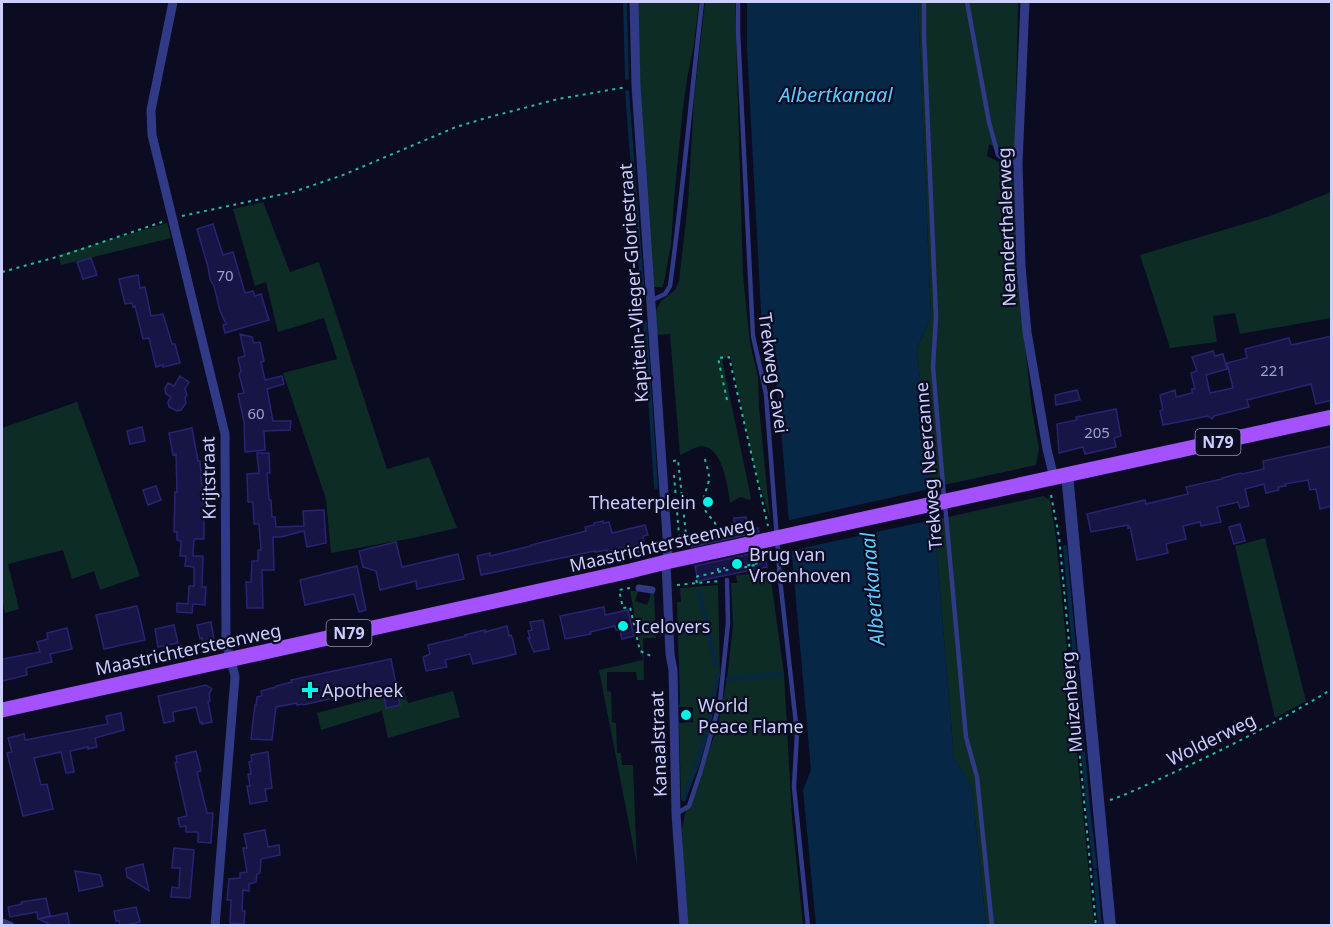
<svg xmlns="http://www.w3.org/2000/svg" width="1333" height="927" font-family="'Noto Sans',sans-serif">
<rect width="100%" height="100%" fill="#0b0b22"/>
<path fill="#0d2c26" d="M636 2H699L694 44 687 79 683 108 674 199 671 245 663 287H652L637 69Z
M705 2H735L743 275 750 343 758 377 759 407 770 519 753 461 730 355 722 359 751 498 750 500 740 497 730 503C728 488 722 440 697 447 691 449 686 453 680 455L670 334 657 335 655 313 657 308 661 301 675 290 679 281 688 203 694 98Z
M918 2H1018L1015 146 1013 151 1005 154 1000 150 996 144 994 146 989 144 987 156 1001 163 1014 172 1017 271 1032 410 1039 448 1036 465 930 488 917 349 931 317Z
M1331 192V318L1240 334 1235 313 1213 316 1217 342 1170 348 1140 255 1270 216Z
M263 202 290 272 319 262 387 469 429 457 457 528 413 538 331 553 326 499 283 373 337 359 324 318 278 332 266 282 255 286 233 209Z
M167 223 171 238 61 265 58 255Z
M77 402 140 576 100 590 94 571 72 579 63 550 8 564 19 609 5 613 2 598V428Z
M1043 496 1050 500 1056 538 1094 925H986L972 788 954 758 934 520Z
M1265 538 1306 701 1275 718 1235 546Z
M770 573 784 674 792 818 803 925H688L683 855 682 829 685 813 689 800 717 729 727 679 733 626 731 583H737L736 575Z
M718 585 720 674 709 733 699 766 685 800 682 801 681 799 679 723 693 722V707H679L680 702 677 602H681L680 588Z
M630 591H638L635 601 647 605 651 593 654 592 656 638H643L644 680H637L636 672H607V691L611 692 612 722 616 723 617 753H621L622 765H633L637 865 599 670 643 660Z
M404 690 408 703 453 691 460 717 388 738 382 711 321 730 317 713Z"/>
<path fill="#062746" d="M747 2H918L931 317 917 349 934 520 954 757 972 788 986 925H816L803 790 811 770 774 352 762 330 747 48Z"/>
<path fill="#0b0b22" d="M934 488 936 519 789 551 786 521Z"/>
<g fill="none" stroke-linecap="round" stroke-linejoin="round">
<path stroke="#062746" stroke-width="4" d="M625 2 627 78
M627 92 642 284
M645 323 656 487
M1065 547 1088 807 1095 867
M699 591 716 666
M728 679 781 674
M684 799 707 733 718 675
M1095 872 1100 926"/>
</g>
<path fill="#171545" stroke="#282473" stroke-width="1.5" d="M213 224 223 255 233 252 245 293 253 291 255 296 261 294 269 320 225 333 223 325 226 324 220 311 214 286 210 279 208 267 197 229Z
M91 258 97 275 83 279 77 262Z
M138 275 140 288 145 287 151 316 163 314 172 344H175L180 363 163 367V365L156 367 149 338 143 339 135 306 133 307 132 303 125 304 119 279Z
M240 334 252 337 254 343 260 342 264 361 261 362 265 380 282 376 284 384 267 389 273 421H291L290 430 264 431 265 450 245 452 244 422 238 394 244 393 239 374 241 371 238 358 245 356Z
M1332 336V400L1316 404 1311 384 1247 400 1249 407 1214 416 1212 419 1208 416 1163 425 1160 411 1163 410 1160 395 1175 390 1176 397 1192 393V389H1195L1191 373 1197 371 1192 357 1213 351 1215 356 1223 354 1227 369 1206 375 1210 393 1233 388 1227 363 1247 358 1245 349 1289 338 1291 345Z
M180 376 189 382 185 389 187 395 185 398 186 403 181 410 177 411 169 407 168 402 171 397 166 394 165 388 168 383 174 386Z
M1077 390 1080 400 1056 405 1055 395Z
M1116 409 1121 436 1114 438 1116 447 1085 454 1083 447 1059 453 1057 424 1077 420 1076 417Z
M142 427 145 441 130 444 127 431Z
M192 428 198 461H200L202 490H204V539H194L193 556H203L202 587H206L205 605 193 604 192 613 177 612V603L188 604 189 586H194V567L185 566 186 556H180L181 541 177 540V532H174L175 492H177L176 454 173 455 169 433Z
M1332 446V506L1320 509 1316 489 1310 490 1308 480 1285 484 1286 486 1278 487 1279 490 1266 493 1264 484 1245 489 1249 506 1240 508 1238 502 1217 507 1221 522 1201 526 1200 522 1183 526 1186 539 1166 544 1168 553 1137 560 1130 527 1128 528V525L1091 532 1087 514 1145 500 1146 504 1188 494 1186 487 1222 479V478L1241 473 1242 474 1264 469 1263 461Z
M257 453H269L270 473H267L269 500H271L272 517H275L276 527 304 526 303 511 324 510 326 543 307 547 304 531 281 537H273L274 570H262L263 608H247L246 582H251L252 561H258V550H261L259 524H254L253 502H248L247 474 259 473Z
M156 486 161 500 148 505 143 490Z
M746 517 748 530 758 528 759 532 691 547 690 542 736 532 734 518Z
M603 521V523L609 522 612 533 645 525 648 535 643 536 644 544 638 545 639 552 630 550 626 551 625 548 607 552V550L595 552V551L481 575 477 556 490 553V556L531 546V545L586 531 585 527 594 525V523Z
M1240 524 1245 541 1234 544 1229 527Z
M396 542 402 567 458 554 464 579 417 589 416 581 380 590 376 571 363 567 359 551Z
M764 551 767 567 698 581 695 566Z
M357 566 366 610 359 612 354 594 305 605 300 580Z
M137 606 145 640 104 649 96 615Z
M604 607 605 615 628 610 634 636 622 639 620 630H616L615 626 590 632 591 634 565 639 560 616Z
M543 620 549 649 534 652 528 638H530L528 631 532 630 530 622Z
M211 622 215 645 204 647 202 638 200 639 197 625Z
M174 625 178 643 158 647 155 629Z
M507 626 509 636 511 635 513 640 516 654 473 664 470 654 445 660 447 667 426 671 423 657 430 654 428 645 466 636 465 635 485 630V632Z
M67 628 72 649 50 654 52 662 26 668 27 675 2 681V659L40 652 37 642 48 639 47 633Z
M391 659 400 705 386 708 382 687 303 705 302 704 297 705V703L276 707 272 740 251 739 255 705H256L257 697 262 696 261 691 276 687V686L292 682 291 680Z
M206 685 212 689 209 694 210 701 208 702 212 722 202 724V722L200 723 196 707 173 712 174 721 164 723 158 696Z
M121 713 124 730 95 738 97 747 88 749V747L70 751 74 772 66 773 61 752 34 758 41 785 47 784 53 809 23 816 7 753 12 752 8 738 24 734 25 740 108 724 106 716Z
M196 751 201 771 197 772 207 813H213L211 843 198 842V832H186V826L180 827 178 818 187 816 175 763 177 762 176 756Z
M268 752 272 788 265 789 267 801 250 804 247 786H250L248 774H251L249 762 252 761 251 755Z
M265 830 268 847 279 845 280 855 261 859 260 873 257 874 256 882 249 884V891L243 890 242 911H245L244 924 230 923 231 900H227L229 879 240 878V873L247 872 243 848H247L244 834Z
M174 848 194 850 190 898 171 897 172 887 179 888 180 868H172Z
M143 864 149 891 127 877 126 868Z
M75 871 100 875 103 886 79 891Z
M46 898 50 916 38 919 37 912 10 917 8 907 22 904 21 902Z
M136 907 140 922 120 926 119 921H116L114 911Z
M67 913 70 926H50L49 924 39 919Z"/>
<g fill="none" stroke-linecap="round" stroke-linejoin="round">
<path stroke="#20be9c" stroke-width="2" stroke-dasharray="3 4.5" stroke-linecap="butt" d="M182 216 293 192 343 175 456 127 486 118 558 99 627 87
M2 272 64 255 162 222
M727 400 718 358 729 357 768 526
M705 459C706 465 709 471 709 478 709 487 701 497 704 507 708 520 721 520 715 537
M673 461 678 460 687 544
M674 475 680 547
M1051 495 1059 537 1096 926
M737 569 755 565
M718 571V569L725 568
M697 583 695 577 763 562
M677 585 719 581
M630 588 619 590 623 608 630 607 640 651 651 656
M1110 800 1124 795C1196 763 1264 731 1332 689"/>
<path stroke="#303a86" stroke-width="4.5" d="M738 2V32L753 336 766 394 780 579 797 733 794 787 808 926
M924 2V35L936 316 933 367 944 497
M967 2 989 122 998 155 1008 162 1018 163
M650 301 665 294 670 286C683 191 691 96 702 2
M945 505 966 737 977 777 992 926
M676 814 689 806 701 770 720 702 728 623 727 580"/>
<path stroke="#303a86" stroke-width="7" d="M639 588 652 590"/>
<path stroke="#303a86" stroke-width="9" d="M173 2 151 110 152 135 225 434 226 639C227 652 233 664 235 677L215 926
M634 2 636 86 668 551 666 562 670 654 673 670 676 814 684 926
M1025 2 1018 163 1021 266 1027 332 1047 449 1054 478
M2 923 10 926"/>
<path stroke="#303a86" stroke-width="12" d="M1067 474 1110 926"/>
<path stroke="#a452ff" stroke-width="15" d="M2 710 630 571 666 562 1332 417"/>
</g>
<g fill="#00f6e9" stroke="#0b0b22" stroke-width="2">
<circle cx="708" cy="502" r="6"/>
<circle cx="737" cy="564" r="6"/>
<circle cx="623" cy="626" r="6"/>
<path d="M307 681h6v6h6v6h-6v6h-6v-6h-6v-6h6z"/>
<circle cx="686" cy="715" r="6"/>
</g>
<g text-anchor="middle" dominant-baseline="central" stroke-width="4.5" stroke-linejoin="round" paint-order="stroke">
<g font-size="15" fill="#9ea0d0">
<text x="225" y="275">70</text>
<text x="1273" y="370">221</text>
<text x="256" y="413">60</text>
<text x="1097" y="432">205</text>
</g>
<g fill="#0b0b22" stroke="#9194bd" stroke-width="1.5">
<rect x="1195.5" y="429" width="45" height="26" rx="4.5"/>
<rect x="326.5" y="620" width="45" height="26" rx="4.5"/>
</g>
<g font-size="16" font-weight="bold" fill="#cbceff">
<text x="1218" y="442">N79</text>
<text x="349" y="633">N79</text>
</g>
<g font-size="18" fill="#cbceff" stroke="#0b0b22">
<text transform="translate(1006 227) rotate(-92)">Neanderthalerweg</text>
<text transform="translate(633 283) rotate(-94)">Kapitein-Vlieger-Gloriestraat</text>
<text transform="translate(774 373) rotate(82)">Trekweg Cavei</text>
<text transform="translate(928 466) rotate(-95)">Trekweg Neercanne</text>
<text transform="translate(208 478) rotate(-91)">Krijtstraat</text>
<text transform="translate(662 544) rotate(-13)">Maastrichtersteenweg</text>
<text transform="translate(188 649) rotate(-12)">Maastrichtersteenweg</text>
<text transform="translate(1071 702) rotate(-95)">Muizenberg</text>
<text transform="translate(1211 739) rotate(-26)">Wolderweg</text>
<text transform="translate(658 744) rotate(-92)">Kanaalstraat</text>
</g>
<g font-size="18" fill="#cbceff" stroke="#0b0b22" text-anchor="start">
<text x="696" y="502" text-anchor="end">Theaterplein</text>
<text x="749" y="554">Brug van<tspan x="749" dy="21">Vroenhoven</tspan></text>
<text x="635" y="626">Icelovers</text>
<text x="322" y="690">Apotheek</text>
<text x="698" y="705">World<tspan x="698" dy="21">Peace Flame</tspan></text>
</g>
<g font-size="20" font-style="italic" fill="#59ccff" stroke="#0b0b22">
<text x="836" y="94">Albertkanaal</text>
<text transform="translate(872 589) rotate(-95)">Albertkanaal</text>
</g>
</g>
<rect width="1333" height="927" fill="none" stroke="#cbceff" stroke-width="6"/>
</svg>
